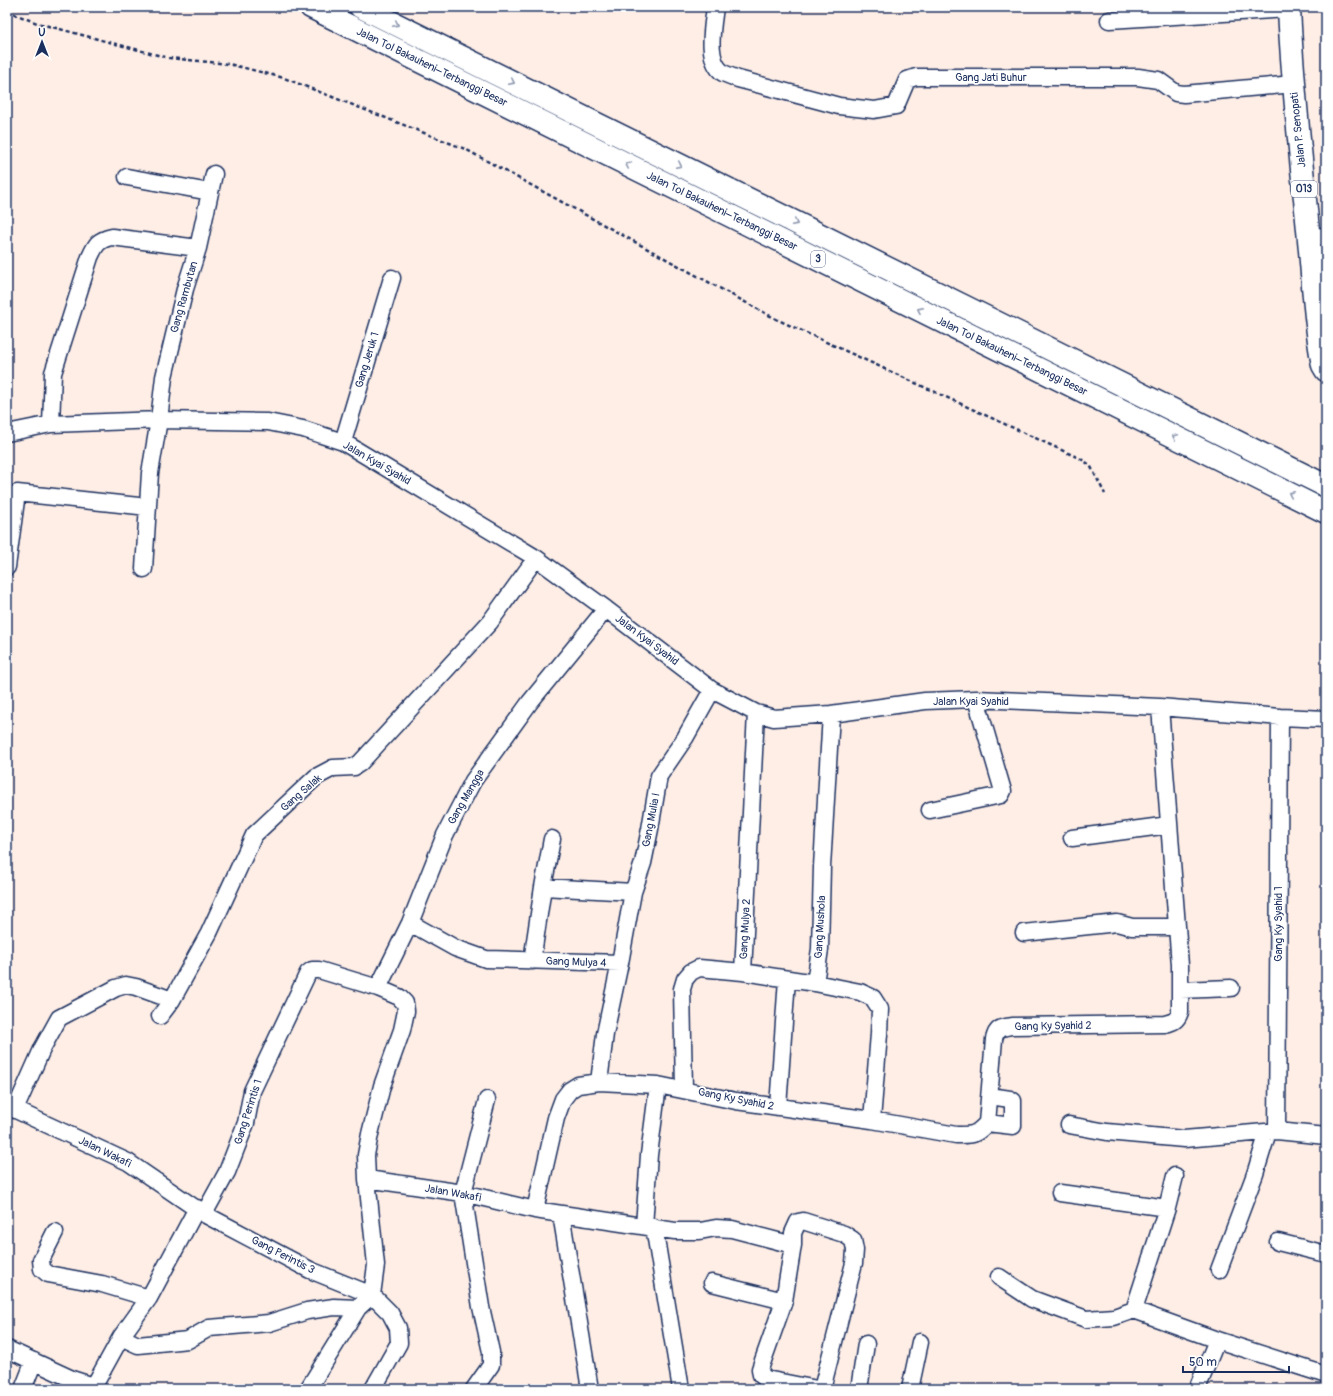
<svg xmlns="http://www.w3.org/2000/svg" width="1333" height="1396" font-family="Pangolin,sans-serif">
<rect width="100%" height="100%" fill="#feeee6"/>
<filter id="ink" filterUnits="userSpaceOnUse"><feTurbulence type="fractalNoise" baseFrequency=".025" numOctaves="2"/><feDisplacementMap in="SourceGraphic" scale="8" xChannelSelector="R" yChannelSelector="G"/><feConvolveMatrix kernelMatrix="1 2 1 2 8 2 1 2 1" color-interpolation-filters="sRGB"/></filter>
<g filter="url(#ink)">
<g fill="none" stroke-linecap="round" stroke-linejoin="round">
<defs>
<path id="minor" d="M715 7C713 25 705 60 723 73 728 75 733 77 738 79L839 106 874 110 896 106 907 80 916 77H1138L1158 80 1176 93 1184 94 1294 84
M1109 20 1289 9
M127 177 210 192
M1309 237 1326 236
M51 424 53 373 90 257C96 244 98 240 112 237L198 248
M7 433 51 424 159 420 268 422 303 429 343 442 536 558 606 609 712 690 756 713 774 718 831 714 925 701 976 699 1160 707 1280 717 1326 719
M343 442 392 278
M7 567 17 493 148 507
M144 569 150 473 159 420 164 377 185 289 198 248 214 174
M930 810 1001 795 1003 791 976 699
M1072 838 1169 825
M543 887 633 892
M410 923 455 948 486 959 620 963
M1024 933 1117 923 1132 927H1177
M532 961 543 887 552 839
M743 972 756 713
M815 983 820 949 822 867 831 714
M378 988 410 923 445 835 473 781 530 702 606 609
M1180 990 1231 988
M160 1016 172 1000 209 933 254 835 316 777 333 768 354 767 360 763 490 622 536 558
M599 1082 605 1034 620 963 633 892 643 863 650 829 659 776 685 738 712 690
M684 1089 682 989 685 979 691 972 699 968 743 972 815 983 860 992 873 998 880 1009 879 1034 872 1120
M7 1106 128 1162 204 1214 310 1270 372 1295 390 1313 398 1328 399 1343 373 1389
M778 1107 787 979
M15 1110 43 1047 59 1018 116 988 126 985 136 987 172 1000
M987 1123 1013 1126V1101L1010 1099 990 1096
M1069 1125 1107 1132 1184 1139 1277 1131 1326 1136
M1277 1131 1280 717
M367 1179 463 1193 535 1210 675 1231H700L716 1228 732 1229 793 1245
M1060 1193 1167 1208
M535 1210 556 1118 563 1099 570 1090 578 1085 599 1082 658 1085 736 1101 872 1120 956 1135C972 1135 975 1136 987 1123L994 1039C997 1027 1001 1028 1012 1026L1165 1024C1173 1022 1177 1021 1180 1012V965L1160 707
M204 1214 227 1172 246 1123 252 1091 308 973 312 970H319L378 988 399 997 405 1003 406 1011 402 1030 382 1086 370 1134 366 1155 367 1179 376 1265 372 1295 358 1308 308 1389
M561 1214 590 1389
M644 1226 649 1155 658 1085
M654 1227 681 1389
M55 1232 41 1260 42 1269 48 1274 102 1284 149 1298
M1278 1242 1326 1254
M1219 1270 1255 1174 1268 1132
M999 1277 1032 1299 1086 1319 1114 1317 1134 1310 1217 1340 1326 1375
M712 1283 784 1301
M1134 1310 1167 1208 1175 1176
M121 1337 138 1345 188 1340 209 1328 269 1323 307 1311 334 1307 358 1308
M7 1349 72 1379 94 1386 121 1337 149 1298 197 1208
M23 1389 34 1361
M474 1389 491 1365V1352L481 1307 463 1193 487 1100
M817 1389 766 1379 761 1375 760 1369 784 1301 793 1245V1233L798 1222 803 1221 844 1234 853 1240 855 1250 854 1263 822 1389
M859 1389 866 1344
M910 1389 920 1342
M1197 1389 1217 1340"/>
<path id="primary" d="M1289 7C1292 82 1301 156 1308 230 1313 275 1314 321 1323 365L1326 370"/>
<path id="motorway" d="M311 7 1326 512
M361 7 1326 486"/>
</defs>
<use href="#minor" stroke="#1b2f5e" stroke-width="19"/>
<use href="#primary" stroke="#1b2f5e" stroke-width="25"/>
<use href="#motorway" stroke="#1b2f5e" stroke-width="25"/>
<path stroke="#1b2f5e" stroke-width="2.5" stroke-dasharray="4 3" stroke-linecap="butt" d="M7 11 37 23 169 58 229 64 284 78 465 149 776 319 1081 459 1090 465 1105 494"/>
<use href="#minor" stroke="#fff" stroke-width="16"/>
<use href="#primary" stroke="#fff" stroke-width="22"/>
<use href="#motorway" stroke="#fff" stroke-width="22"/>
</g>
<defs><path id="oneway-chevron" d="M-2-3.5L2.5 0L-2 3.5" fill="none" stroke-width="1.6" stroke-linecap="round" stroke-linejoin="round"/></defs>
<g stroke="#8d97ae">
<use href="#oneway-chevron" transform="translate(396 24) rotate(26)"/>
<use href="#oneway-chevron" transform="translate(512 82) rotate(26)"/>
<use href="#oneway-chevron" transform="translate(628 165) rotate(-154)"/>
<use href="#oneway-chevron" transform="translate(679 165) rotate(26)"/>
<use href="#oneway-chevron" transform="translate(795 223) rotate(26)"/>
<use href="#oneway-chevron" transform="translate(920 310) rotate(-154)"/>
<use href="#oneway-chevron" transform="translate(1175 437) rotate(-154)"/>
<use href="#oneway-chevron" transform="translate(1291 494) rotate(-154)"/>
</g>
</g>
<g text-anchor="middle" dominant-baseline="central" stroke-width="3.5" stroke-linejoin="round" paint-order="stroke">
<g fill="#fff" stroke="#5f6d8e" stroke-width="1">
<rect x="1291" y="181" width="26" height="16" rx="3"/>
<rect x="811" y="251" width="14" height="16" rx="3"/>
</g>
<g font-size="10" font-weight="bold" fill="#1b2f5e">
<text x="1304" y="189">013</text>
<text x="818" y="259">3</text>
</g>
<g font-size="11" fill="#1b2f5e" stroke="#fff">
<text transform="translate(432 67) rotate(26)">Jalan Tol Bakauheni–Terbanggi Besar</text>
<text x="991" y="77">Gang Jati Buhur</text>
<text transform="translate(1298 130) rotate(-96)">Jalan P. Senopati</text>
<text transform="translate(722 211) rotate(26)">Jalan Tol Bakauheni–Terbanggi Besar</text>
<text transform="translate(184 297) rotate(-74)">Gang Rambutan</text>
<text transform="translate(1012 356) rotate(26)">Jalan Tol Bakauheni–Terbanggi Besar</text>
<text transform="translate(367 360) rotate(-73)">Gang Jeruk 1</text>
<text transform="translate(377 463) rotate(30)">Jalan Kyai Syahid</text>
<text transform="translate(647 640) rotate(37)">Jalan Kyai Syahid</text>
<text x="971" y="701">Jalan Kyai Syahid</text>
<text transform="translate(301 793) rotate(-41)">Gang Salak</text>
<text transform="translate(466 797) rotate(-60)">Gang Mangga</text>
<text transform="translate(651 820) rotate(-79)">Gang Mulia I</text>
<text transform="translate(1278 924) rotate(-90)">Gang Ky Syahid 1</text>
<text transform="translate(820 927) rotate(-87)">Gang Mushola</text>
<text transform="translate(745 929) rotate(-87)">Gang Mulya 2</text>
<text transform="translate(576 962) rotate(2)">Gang Mulya 4</text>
<text transform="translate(1053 1026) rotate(-1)">Gang Ky Syahid 2</text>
<text transform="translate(736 1099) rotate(11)">Gang Ky Syahid 2</text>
<text transform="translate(248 1112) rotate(-72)">Gang Perintis 1</text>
<text transform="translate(105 1152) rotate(26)">Jalan Wakafi</text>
<text transform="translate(453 1193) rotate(10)">Jalan Wakafi</text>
<text transform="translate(283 1255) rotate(27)">Gang Perintis 3</text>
</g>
</g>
<rect width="1333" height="1396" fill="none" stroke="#fff" stroke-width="24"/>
<rect x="12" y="12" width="1309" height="1372" fill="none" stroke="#1b2f5e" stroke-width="1.5" filter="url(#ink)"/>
<g transform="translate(42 42)" stroke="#ffffff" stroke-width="3" paint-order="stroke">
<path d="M0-3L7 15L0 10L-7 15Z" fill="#1b2f5e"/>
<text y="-6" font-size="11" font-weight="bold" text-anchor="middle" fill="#1b2f5e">U</text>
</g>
<path d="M1183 1366v6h106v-6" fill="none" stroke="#1b2f5e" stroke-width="2"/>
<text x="1189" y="1366" font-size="12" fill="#1b2f5e" stroke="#ffffff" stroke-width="3" paint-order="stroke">50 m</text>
</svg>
